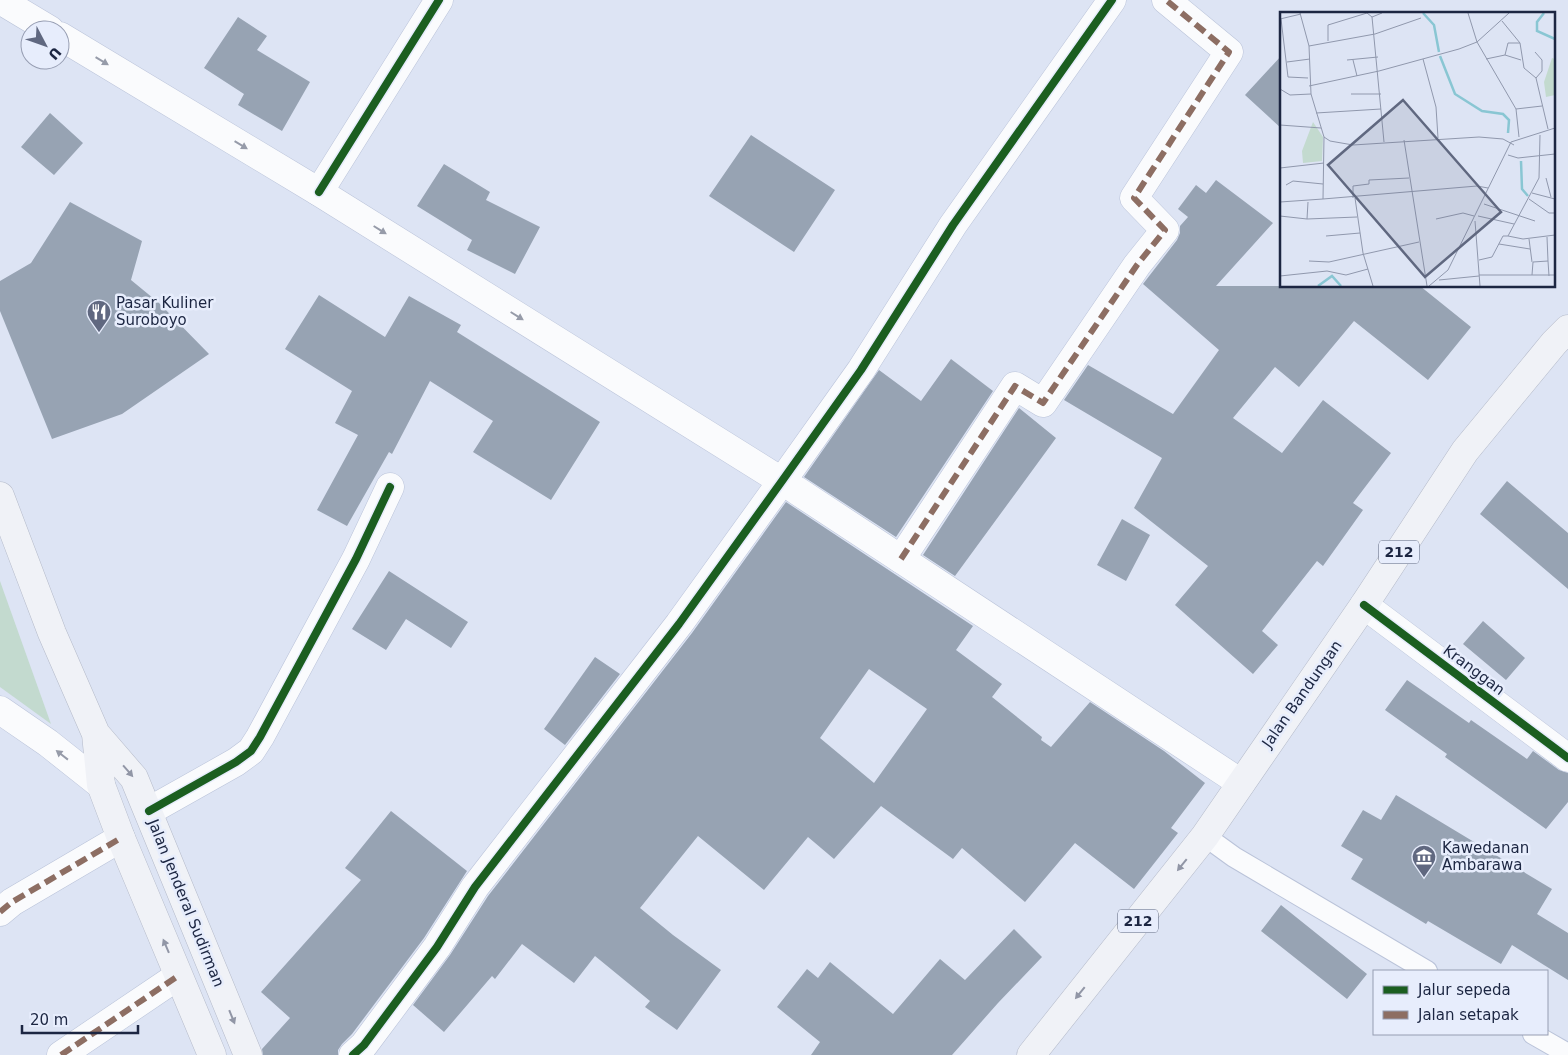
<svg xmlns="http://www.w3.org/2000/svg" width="1568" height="1055" font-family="'DejaVu Sans',sans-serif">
<rect width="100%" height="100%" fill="#dde4f4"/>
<path fill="#c3dacf" d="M0 581 51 724 0 687Z"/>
<path fill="#97a3b3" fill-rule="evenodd" d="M238 17 267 36 257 50 310 82 282 131 238 105 244 94 204 68Z
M1282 55V129L1245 95Z
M50 113 83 143 54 175 21 147Z
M751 135 835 190 794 252 709 196Z
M444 164 490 192 486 200 540 227 515 274 467 250 472 240 417 206Z
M1216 180 1273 223 1216 286H1420L1471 327 1428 380 1354 321 1299 387 1275 367 1233 418 1282 453 1323 400 1391 453 1353 503 1363 510 1323 566 1317 561 1262 631 1278 645 1253 674 1175 605 1208 566 1134 508 1162 458 1064 400 1088 365 1173 414 1219 350 1143 284 1177 240 1180 233V226L1188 217 1178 209 1196 185 1206 193Z
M70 202 142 241 131 280 159 303 209 354 122 414 52 439 0 311V281L31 263Z
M319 295 385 337 409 296 461 325 457 332 600 422 551 500 473 452 493 421 430 381 392 454 389 452 347 526 317 510 358 435 335 423 352 391 285 349Z
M951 359 993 391 896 537 804 477 879 370 921 401Z
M1019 408 1056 438 955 576 923 555Z
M1507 481 1568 533V589L1480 514Z
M786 502 973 626 956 650 1002 684 992 697 1042 737 1041 740 1051 747 1090 702 1164 751 1205 783 1171 828 1178 833 1134 889 1075 843 1025 902 962 848 953 859 881 806 834 859 808 837 764 890 698 836 640 908 673 935 721 970 677 1030 645 1007 650 1001 595 956 574 983 522 944 495 979 492 976 444 1032 413 1005 450 955 488 896 692 633ZM869 669 927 709 874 783 820 738Z
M1122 519 1150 535 1126 581 1097 565Z
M389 571 468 622 451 648 406 619 386 650 352 629Z
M1483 621 1525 658 1506 680 1463 644Z
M595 657 620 674 565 745 544 729Z
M1407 680 1469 723 1471 720 1527 759 1533 751 1559 770 1568 773V802L1546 829 1445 757 1447 754 1385 710Z
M1396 795 1552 889 1537 914 1568 933V980L1512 945 1501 964 1428 921 1426 924 1351 879 1363 859 1341 846 1363 810 1381 820Z
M391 811 467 871 424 938 352 1034 342 1044 338 1050V1055H263L262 1049 290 1018 261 992 361 880 345 868Z
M1281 905 1367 974 1347 999 1261 931Z
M1014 929 1042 957 998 1003 952 1055H811L820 1042 777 1007 807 969 818 978 830 962 893 1014 940 959 965 980Z"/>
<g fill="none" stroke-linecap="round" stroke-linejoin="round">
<defs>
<path id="lane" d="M1205 836 1234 857 1427 971
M1533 1034 1568 1054"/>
<path id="street" d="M319 192 439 0
M901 559 1015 386 1043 403 1137 265 1165 230 1134 198 1229 52 1166 0
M1364 605 1568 758
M149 811 236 762 251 751 260 737 356 559 390 487
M0 912 12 902 121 838
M61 1055 178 976
M353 1055 364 1045 437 947 475 887 679 624 782 481 861 370 953 225 1112 0"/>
<path id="secondary" d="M0 0 50 30
M60 36 319 192 796 490 1241 783
M0 710 48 743 101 785"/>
<path id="primary" d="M0 496 52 633 96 734 134 778 248 1055
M96 734 101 785 121 838 212 1055
M1031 1055 1205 836 1364 605 1465 451 1554 343 1568 329"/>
</defs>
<use href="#lane" stroke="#bac3d9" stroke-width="22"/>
<use href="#street" stroke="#bac3d9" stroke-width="29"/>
<use href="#secondary" stroke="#bac3d9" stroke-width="29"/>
<use href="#primary" stroke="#b4bac9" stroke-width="29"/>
<use href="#lane" stroke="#fafbfd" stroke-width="20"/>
<use href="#street" stroke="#fafbfd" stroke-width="28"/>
<use href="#secondary" stroke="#fafbfd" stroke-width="28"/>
<use href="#primary" stroke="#f0f2f7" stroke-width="28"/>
<path stroke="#8d6e63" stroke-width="6" stroke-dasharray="12 6" stroke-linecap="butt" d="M901 559 1015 386 1043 403 1137 265 1165 230 1134 198 1229 52 1166 0
M0 912 12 902 121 838
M61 1055 178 976"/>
<defs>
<path id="cycleway" d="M319 192 439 0
M1364 605 1568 758
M149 811 236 762 251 751 260 737 356 559 390 487
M353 1055 364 1045 437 947 475 887 679 624 782 481 861 370 953 225 1112 0"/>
</defs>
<use href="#cycleway" stroke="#e7edfc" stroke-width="11"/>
<use href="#cycleway" stroke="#1b5e20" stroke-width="8"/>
</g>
<defs><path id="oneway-solid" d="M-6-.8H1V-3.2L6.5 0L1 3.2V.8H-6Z" transform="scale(1.25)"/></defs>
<g fill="#969ba9">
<use href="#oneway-solid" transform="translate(102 61) rotate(31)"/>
<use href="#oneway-solid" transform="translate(241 145) rotate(31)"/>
<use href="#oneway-solid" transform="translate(380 230) rotate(32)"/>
<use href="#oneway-solid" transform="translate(517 316) rotate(32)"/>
<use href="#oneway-solid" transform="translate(62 755) rotate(-142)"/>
</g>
<g fill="#9196a6">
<use href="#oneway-solid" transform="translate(128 771) rotate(49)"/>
<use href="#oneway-solid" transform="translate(1182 865) rotate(129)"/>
<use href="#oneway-solid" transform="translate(166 946) rotate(-113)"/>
<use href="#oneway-solid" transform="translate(1080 993) rotate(129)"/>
<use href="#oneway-solid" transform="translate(232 1017) rotate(68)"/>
</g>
<defs>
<symbol id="restaurant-pin" viewBox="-11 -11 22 30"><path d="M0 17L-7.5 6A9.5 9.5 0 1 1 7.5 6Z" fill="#606880" stroke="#e7edfc"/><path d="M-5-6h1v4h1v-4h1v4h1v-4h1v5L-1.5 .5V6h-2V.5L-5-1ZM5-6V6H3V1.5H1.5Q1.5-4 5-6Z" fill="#fff"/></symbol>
<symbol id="museum-pin" viewBox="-11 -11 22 30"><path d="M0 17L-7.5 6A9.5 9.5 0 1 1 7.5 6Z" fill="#606880" stroke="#e7edfc"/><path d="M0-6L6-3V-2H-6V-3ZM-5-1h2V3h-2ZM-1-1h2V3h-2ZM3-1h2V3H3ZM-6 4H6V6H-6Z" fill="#fff"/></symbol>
</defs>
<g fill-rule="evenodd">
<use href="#restaurant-pin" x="85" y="298" width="28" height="38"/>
<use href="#museum-pin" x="1410" y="843" width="28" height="38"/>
</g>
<g text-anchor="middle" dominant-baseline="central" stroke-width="5" stroke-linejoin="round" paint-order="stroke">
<g fill="#e7edfc" stroke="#59627a" stroke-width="1">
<rect x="1379" y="540.5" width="40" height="23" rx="4"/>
<rect x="1118" y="909.5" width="40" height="23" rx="4"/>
</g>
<g font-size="14" font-weight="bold" fill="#1c2642">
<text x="1399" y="552">212</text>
<text x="1138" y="921">212</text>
</g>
<g font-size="15" fill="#1c2642" stroke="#e7edfc" text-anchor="start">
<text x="116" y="303">Pasar Kuliner<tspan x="116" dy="17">Suroboyo</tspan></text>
<text x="1442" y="848">Kawedanan<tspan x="1442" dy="17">Ambarawa</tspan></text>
</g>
<g font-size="15" fill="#1c2642" stroke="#e7edfc">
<text transform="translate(1474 670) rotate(37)">Kranggan</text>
<text transform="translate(1302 694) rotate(-55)">Jalan Bandungan</text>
<text transform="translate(186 903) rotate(68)">Jalan Jenderal Sudirman</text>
</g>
</g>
<g transform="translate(1280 12)">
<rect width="275" height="275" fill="#dde4f4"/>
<path d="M272 46 275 47V83L266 85 264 70ZM33 110 43 125 42 149 23 151 22 139Z" fill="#c3dacf"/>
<path fill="none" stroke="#89c6d3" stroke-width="2.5" d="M143 1 154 13 159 40M264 1 257 10V19L275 27M160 44 175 82 202 99 223 102 229 108 228 121M241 149 242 177 248 184M38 274 52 264 61 274"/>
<path fill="none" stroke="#9098ad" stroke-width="1" d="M20 1 29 34 31 82 44 125 50 129 73 133 199 125 223 127 234 133M102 1 92 5 104 130M188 1 197 30 236 97 239 125M0 7 21 2M1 7 8 65 28 66M222 9 240 31 244 56 256 66 268 117M48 29V13L87 1 92 5M29 34 95 22 141 6M255 40 262 48V59L256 66M225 43 228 31H240M143 47 156 95 158 126M206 47 225 43 241 48M67 48 98 45M73 48 77 64M7 50 30 47M29 74 99 59 179 37 197 30 229 1M0 77 10 83 31 82M71 82H101M236 97 262 94M36 101 101 97M0 113 41 116M260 123 259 166 228 224 243 227 275 223M44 125 43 187 197 174 208 176M124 128 147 274M228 143 238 146 275 142M0 156 44 151M266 166 271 185M6 173 13 169 43 172M252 181 275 187M73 186V174L89 172V168L129 166M75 186 83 241 93 274M249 187 269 201H275M0 190 43 187M204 192 255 209M0 204 27 207 28 190M198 204 234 212M27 207 77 205M156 207 183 201 194 204M195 209 200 274M46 224 80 221M249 227 252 250M219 232 250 237M199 248 212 245 223 224H228M29 249 49 250 139 230M268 249 269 264M199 263H275M252 263 253 250 268 249 267 225M0 264 47 259 66 263 88 257M159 268 199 264M149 274 168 258 231 130 275 116"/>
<path fill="#606880" fill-opacity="0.15" stroke="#606880" stroke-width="2.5" d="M123 88 221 200 145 265 48 153Z"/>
<rect width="275" height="275" fill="none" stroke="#1c2642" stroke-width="2.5"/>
</g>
<rect x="1373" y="970" width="175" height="65" fill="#e7edfc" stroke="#969db2"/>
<rect x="1383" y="986" width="25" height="8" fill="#1b5e20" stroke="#969db2"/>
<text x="1418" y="995" font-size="15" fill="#1c2642">Jalur sepeda</text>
<rect x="1383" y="1011" width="25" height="8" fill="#8d6e63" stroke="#969db2"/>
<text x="1418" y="1020" font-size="15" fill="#1c2642">Jalan setapak</text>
<g transform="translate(45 45) rotate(131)"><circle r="24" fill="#e7edfc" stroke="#969db2"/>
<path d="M0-4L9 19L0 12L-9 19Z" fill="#606880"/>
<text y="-8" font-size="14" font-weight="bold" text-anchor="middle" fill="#1c2642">U</text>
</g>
<path d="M22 1025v8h116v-8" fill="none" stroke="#1c2642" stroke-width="2.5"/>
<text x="30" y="1025" font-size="15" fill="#1c2642" stroke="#e7edfc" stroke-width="4" paint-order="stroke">20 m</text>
</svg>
